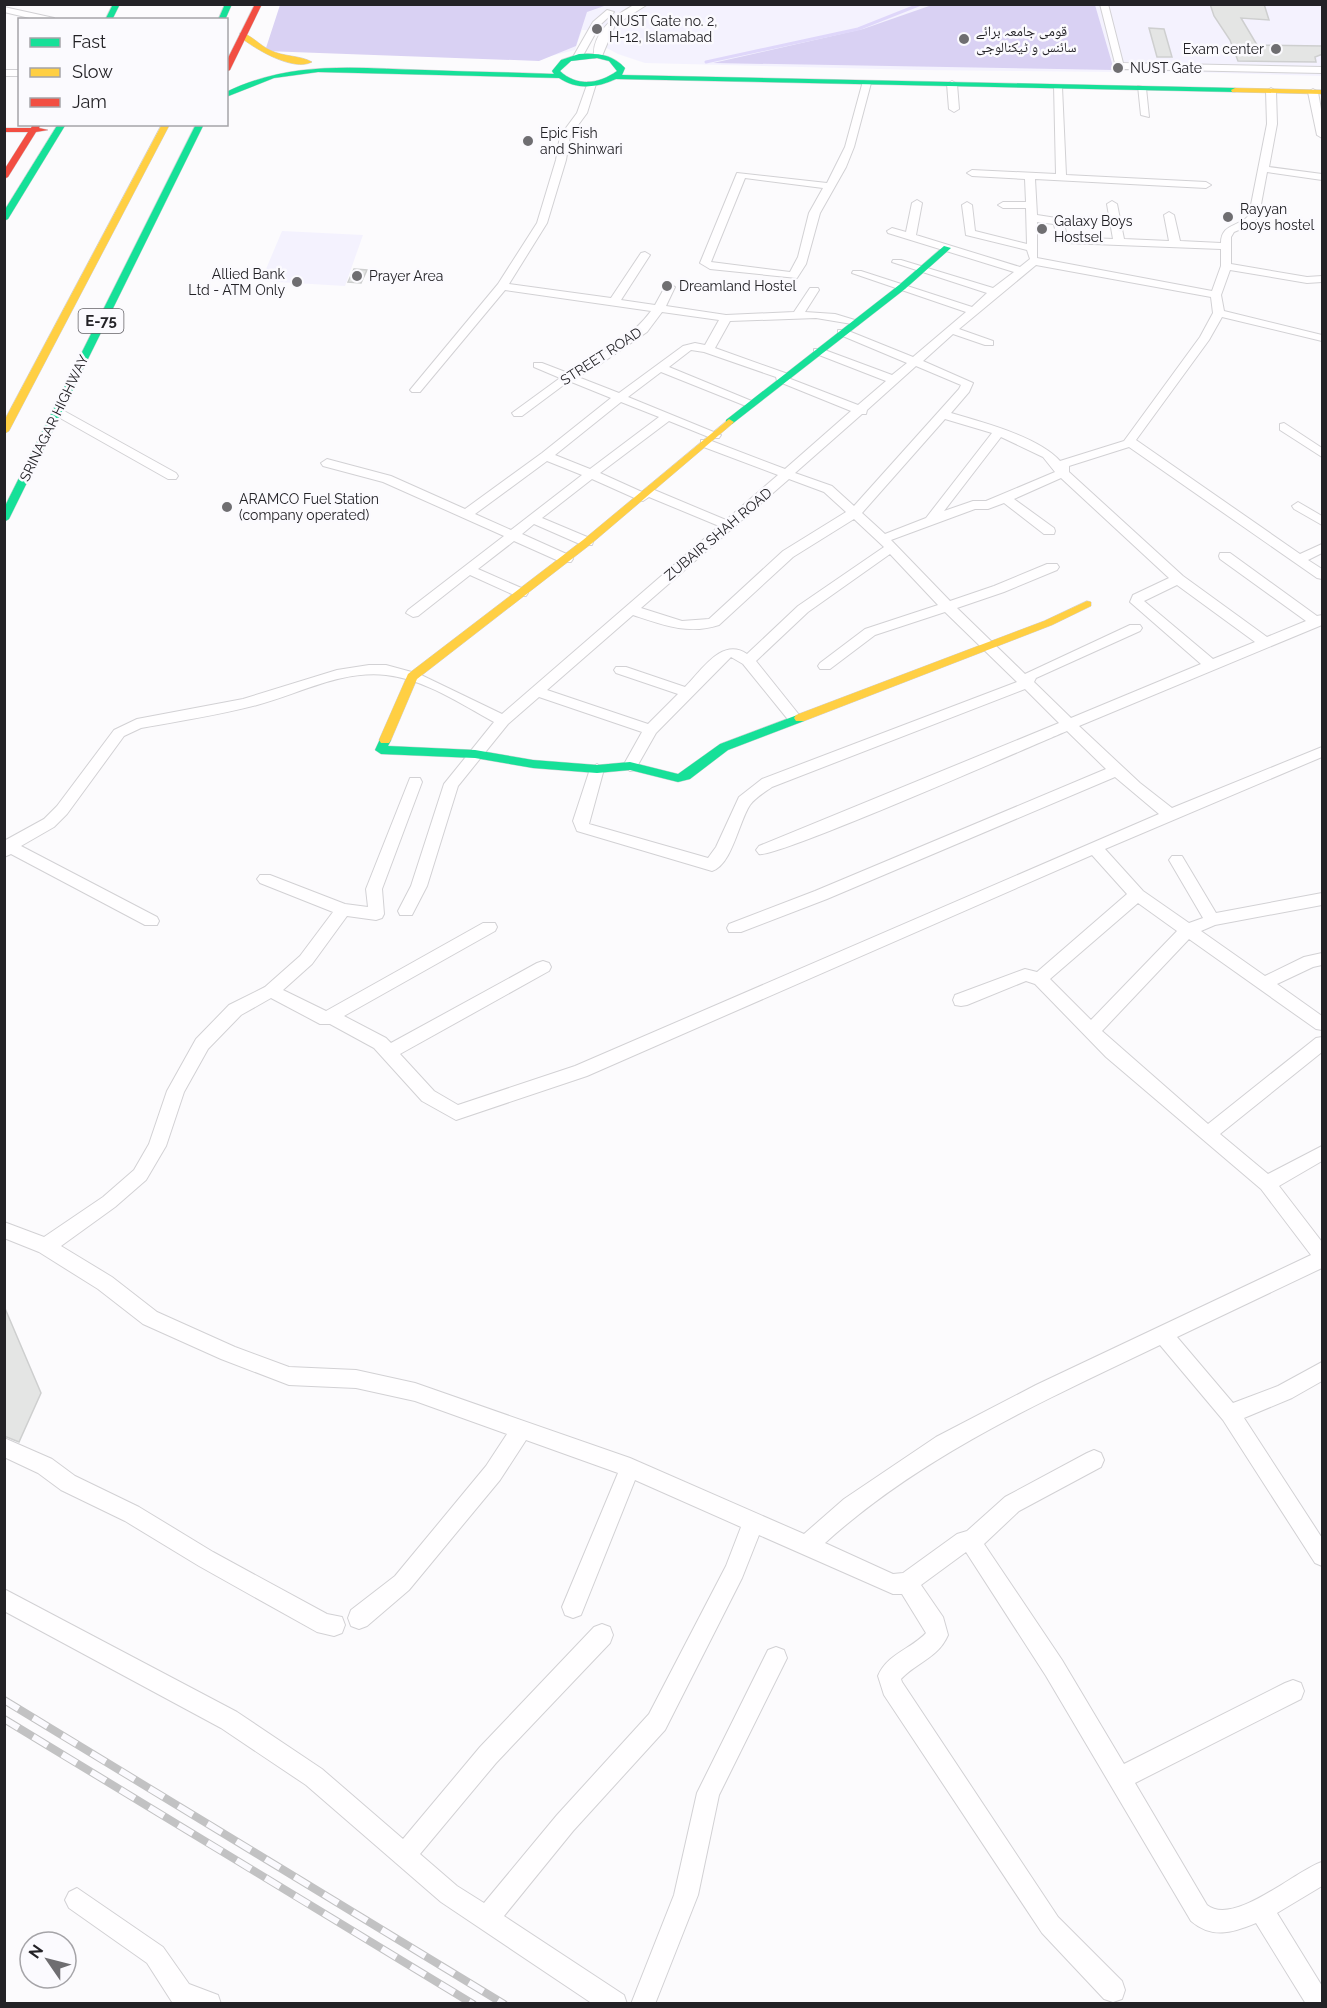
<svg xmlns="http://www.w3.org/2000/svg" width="1327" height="2008" font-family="Raleway,'Noto Naskh Arabic',sans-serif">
<rect width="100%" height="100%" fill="#fcfbfd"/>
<path fill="#f4f2fe" d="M525 5H1322V76L1119 70 1116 72 919 70 645 63 618 54 603 46 608 31 582 30 575 50 547 57Z
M282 231 363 235 345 286 261 281Z"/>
<path fill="#d9d1f3" d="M280 5H607L587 12 576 46 539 61 265 51Z
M1095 5 1114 70 713 63 863 29 932 5Z"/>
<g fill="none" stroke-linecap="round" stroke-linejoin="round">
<path stroke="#dfd7fa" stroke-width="3" d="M706 62 858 29 921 4"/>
</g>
<path fill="#e4e5e4" stroke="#cecfcf" stroke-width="1.5" d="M1210 4H1264L1269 20 1241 18 1257 45 1323 46V54L1315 57 1316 62 1238 61 1230 40 1214 16Z
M1149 28 1164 29 1172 57H1157Z
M354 269 367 270 361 283 348 282Z
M4 1306 41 1393 19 1442 4 1436Z"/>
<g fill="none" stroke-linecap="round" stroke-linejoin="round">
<defs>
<path id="street" d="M636 4H648L615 25 602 56 594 58C591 33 616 14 636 4Z
M1100 4H1108L1123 63 1322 67V73L1125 69 1117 71Z
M4 7 54 18 55 20H38L4 12Z
M607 10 614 12 600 25 581 59H575L573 57 593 22Z
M4 70H20V76H4Z
M863 81 871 83 854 147 846 167 820 213 806 264 797 278 710 269 700 263 737 173 827 183 845 147ZM745 178 823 188 809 213 798 257 790 272 711 262Z
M952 81 957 84 959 109 954 112 949 109 947 84Z
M588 82 596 84 587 113 570 136 566 160 547 223 509 284 611 298 641 253 645 252 650 255 621 300 655 305 666 285 670 284 675 287 666 306 726 315 794 312 810 288H818L819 290 805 312 835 314 858 321V325L816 318 730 321 715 348 788 374V378L858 405 886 381 814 353V349H822L892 375 907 363 838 334V330H846L913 357 966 312 852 273 853 271H861L972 307 987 293 892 262 893 260H901L993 288 1014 272 888 233 887 231 892 228 906 232 912 203 917 200 922 203 916 235 1020 267 1030 259 1027 250 966 235 962 205 967 202 972 205 975 231 1027 244 1026 208H1003L998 205 1003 202H1026L1025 179 972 176 967 173 972 170 1056 174 1054 85 1062 87 1066 175 1206 182 1211 185 1206 188 1035 179 1037 215 1063 219 1067 237 1113 239 1107 204 1112 201 1117 204 1124 239 1169 241 1164 215 1169 212 1174 215 1180 241 1221 243C1221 223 1240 227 1249 215L1267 124 1266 91 1271 88 1276 91 1277 124 1269 167 1322 174V180L1267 172 1259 215 1253 224 1234 232 1231 237V264L1307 277 1322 276V282L1307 283 1230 270 1221 295 1224 311 1322 335V341L1222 317 1209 340 1136 440 1300 554 1322 544V553L1308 560 1322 569V579L1317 578 1129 447 1069 466V472L1183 576 1267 637 1306 621 1220 559 1219 556 1220 553H1230L1317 616 1322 615V625L1079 726 1140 783 1172 808 1322 747V757L1105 849 1143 891 1189 923 1203 918 1169 860 1172 856H1182L1216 913 1322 893V905L1215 925 1201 931 1265 976 1304 957 1322 953V965L1313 967 1277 984 1322 1016V1030L1316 1029 1189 939 1102 1031 1208 1124 1316 1038 1322 1037V1052L1220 1134 1268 1174 1322 1146V1161L1279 1186 1322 1242V1268L1177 1337 1233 1403 1278 1386 1322 1362V1381L1292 1398 1244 1418 1322 1538V1566L1315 1563 1223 1420 1160 1345C1043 1401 922 1455 825 1543L893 1574 903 1573 957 1534 967 1531 1005 1497 1087 1453 1094 1450 1101 1453 1104 1460 1101 1467 1019 1511 984 1544 1062 1660 1124 1764 1285 1683 1293 1680 1301 1683 1304 1691 1301 1699 1135 1783 1207 1905C1234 1927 1296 1870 1322 1862V1886L1277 1913 1322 1986V2004H1306L1256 1923C1232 1933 1212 1939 1191 1921L1046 1676 966 1552 921 1585 943 1617 948 1635C938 1658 917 1662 901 1679L902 1682 1058 1917 1122 1981 1125 1990 1122 1999 1113 2002 1104 1999 1042 1933 884 1695 878 1676C887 1654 911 1649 926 1633L902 1594H893L759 1535 742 1578 665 1730 573 1831 504 1916 624 1995 627 2004H593L441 1902 306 1785 221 1728 4 1611V1589L237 1712 322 1769 403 1839 480 1747 594 1627 602 1624 610 1627 613 1635 610 1643 496 1763 420 1854 457 1886 484 1903 557 1815 649 1714 726 1566 741 1527 635 1480 581 1615 573 1618 565 1615 562 1607 618 1473 526 1440 500 1480 409 1590 367 1626 359 1629 351 1626 348 1618 351 1610 395 1576 486 1466 507 1434 415 1401 356 1388 289 1385 221 1359 143 1324 98 1289 39 1252 4 1238V1222L44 1237 103 1197 134 1170 149 1144 167 1091 196 1039 229 1005 265 987 300 956 333 912 260 883 257 879 260 875H270L345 904 368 907 366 889 410 778H420L422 782 382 889 384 914 382 918 376 920 347 916 312 964 283 990 326 1011 483 923H495L497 927 495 931 344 1016 386 1038 391 1043 537 963 543 961 549 963 551 967 549 971 400 1054 434 1091 458 1105 575 1066 1159 814 1115 777 827 899 741 932H729L727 928 729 924 815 891 1106 769 1067 731C1031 746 775 859 759 854L756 850 759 846 1059 723 1025 689 772 787C765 792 755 798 750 805 739 821 732 865 712 871L577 831 573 821 590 769 597 764 604 769 589 824 708 858 716 847 739 797 762 779 1017 682 945 612 875 635 830 669H820L818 666 820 663 865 629 938 605 890 554 808 612 756 661 800 716 802 719 800 722H790L743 664 731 657 656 733 635 770 630 771 623 766 642 732 539 697 508 724 458 786 427 886 412 915H400L398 911 411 886 444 784 494 722C461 704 424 679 386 675 341 670 299 694 257 705 219 715 180 721 141 728L124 736 67 814 54 827 21 846 157 917 159 921 157 925H145L11 854 4 857V841L44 819 57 806 114 730 137 719 243 699 337 670 369 665H386L419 674 502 714 719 526 649 497 643 501 639 500 592 479 542 518 592 539 593 542 592 545H582L534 524 522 534 571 556 573 559 571 562H561L514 541 478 569 526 590 528 593 526 596H516L470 575 418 616 413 617 406 613 408 610 504 536 383 482 323 466 321 463 327 459 391 476 465 509 542 453 611 398 569 381 522 416H514L512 413 560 378 534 367V363H542L568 373C598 357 631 338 651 311L505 290 420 392H412L410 390 498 284 537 223 556 160 560 136 577 113ZM1037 222 1054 224 1057 239 1067 243 1221 249V266L1212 291 1037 258ZM1036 265 1211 297 1213 313 1200 337 1124 441 1060 461C1039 437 982 422 951 413L969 392 973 383 923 361 953 334 985 345H993V341L959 329ZM662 312 719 320 705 345 695 343 683 346 619 393 578 377 596 367 647 332ZM691 350 704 352 776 377 777 381 851 411 785 469 709 440H701V446L778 475 726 520 652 489 648 488 642 492 600 473 669 421 711 438H719L721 435 628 397 661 372 746 406H754V402L669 367ZM916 366 961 385 959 389 854 506 832 486 795 473 862 414H866L867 410ZM621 402 659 417 590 469 555 455ZM945 419 992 433 926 518 885 534 862 513ZM1001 437 1043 457 1055 472 986 501H973L944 511ZM547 461 582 475 511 530 475 514ZM1061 478 1169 578 1133 595 1130 602 1201 664 1071 718 1034 682 1036 678 1140 631 1142 628 1140 625H1130L1025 674 957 608 1004 592 1057 570 1059 567 1057 564H1047L994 586 950 601 891 540 975 509H988L1004 503 1044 534H1054L1055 531 1054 528 1014 499ZM789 479 824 492 846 512 783 551 709 619 682 621 641 608ZM854 519 884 547 798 606 747 654C722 637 702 670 685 687L626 667H616L614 670 616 673 678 694 648 724 547 690 633 615C663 625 688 635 719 625L793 557ZM1177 585 1255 642 1213 659 1144 601ZM1092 855 1127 894 1037 972 1025 969 955 995 953 1000 955 1005 961 1006 967 1005 1026 981 1035 984 1106 1057 1261 1189 1311 1255 1036 1385 936 1437 844 1499 804 1534 630 1458 415 1383 356 1370 289 1367 235 1347 157 1312 112 1277 61 1246 115 1207 146 1180 166 1146 184 1092 208 1049 241 1015 271 998 320 1024H330L374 1048 422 1101 456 1120 587 1076ZM1138 903 1177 931 1091 1020 1050 979Z
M1138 86 1146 88 1149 117 1141 115Z
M1313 89 1318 92 1322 115V138L1317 135 1308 92Z
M57 407 176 473 178 476 176 479H168L53 414 51 411Z
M1284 423 1322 448V457L1280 430V424Z
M1298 502 1322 516V525L1294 509 1292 506Z
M4 1438 52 1459 75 1476 139 1507 213 1552 327 1614 342 1617 345 1625 342 1633 334 1636 317 1632 199 1566 125 1521 61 1490 38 1473 4 1457Z
M776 1647 784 1650 787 1658 719 1795 698 1895 655 2004H631L674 1895 697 1793 768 1650Z
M77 1888 163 1947 189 1984 218 1995 221 2004 172 2002 147 1963 69 1908 65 1900 69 1892Z"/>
<path id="fast" d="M113 4H120L112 20H105Z
M225 4H232L225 20H218Z
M579 54C598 53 612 54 625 68L622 75 1235 88 1239 90 1235 92 616 79C597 88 577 90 559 78L318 72 274 78 226 97V92C292 60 355 68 425 70 468 72 511 72 554 74L552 71 561 60ZM597 58 609 61 617 71C599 84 577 87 560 71L571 61Z
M58 124H66L8 219 4 221V211Z
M196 124H204L9 519 4 522V508Z
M944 246 951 248 905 289 732 424H726V420L899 285Z
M800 714 804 715 806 718 804 721 728 750 690 779 678 782 630 770 597 773 533 768 475 758 381 754 375 750 381 737 385 736 391 740 388 746 475 750 533 760 597 765 630 762 678 774 720 744Z"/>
<path id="slow" d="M240 33C250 33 260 46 270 50 283 57 300 55 312 62 293 72 255 49 240 37Z
M1235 88 1322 90V94L1232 92 1231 90Z
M162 124H170L9 431 4 434V421Z
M729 419 734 422 732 424 591 544 417 679 391 740 389 743H381L379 740 408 674 583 540Z
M1087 601 1091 602V606L1052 625 804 721H796L794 718 796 715 1044 621Z"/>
<path id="jam" d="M255 4H262L230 70 226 72V62Z
M33 124H41L39 128 48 130 36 132 8 177 4 179V170L28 132H4V128H31Z"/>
</defs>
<use href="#street" stroke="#d2d1d4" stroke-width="2"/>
<use href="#fast" stroke="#d2d1d4" stroke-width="1"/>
<use href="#slow" stroke="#d2d1d4" stroke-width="1"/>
<use href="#jam" stroke="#d2d1d4" stroke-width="1"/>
<use href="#street" fill="#fffeff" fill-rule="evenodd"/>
<use href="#fast" fill="#16e098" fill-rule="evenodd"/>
<use href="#slow" fill="#ffcf43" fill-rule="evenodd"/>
<use href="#jam" fill="#f24e42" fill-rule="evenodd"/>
<defs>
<path id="rail" d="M4 1700 504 2004
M4 1719 473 2004"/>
</defs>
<use href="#rail" stroke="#c2c2c3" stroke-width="8"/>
<use href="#rail" stroke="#fbfafe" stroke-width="6" stroke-dasharray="17" stroke-linecap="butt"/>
</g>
<g fill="#6f6e71" stroke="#fbfafe" stroke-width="2">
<circle cx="597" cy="29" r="6"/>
<circle cx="964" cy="39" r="6"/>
<circle cx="1276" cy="49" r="6"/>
<circle cx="1118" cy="68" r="6"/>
<circle cx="528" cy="141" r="6"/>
<circle cx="1228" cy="217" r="6"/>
<circle cx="1042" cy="229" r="6"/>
<circle cx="357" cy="276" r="6"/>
<circle cx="297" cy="282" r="6"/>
<circle cx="667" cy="286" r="6"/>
<circle cx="227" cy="507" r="6"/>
</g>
<g text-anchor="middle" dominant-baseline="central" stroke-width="5" stroke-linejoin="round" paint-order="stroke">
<g font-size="14" fill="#232226" stroke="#fbfafe" text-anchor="start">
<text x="609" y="21">NUST Gate no. 2,<tspan x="609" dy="16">H-12, Islamabad</tspan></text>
<text x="976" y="31">قومی جامعہ برائے<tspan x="976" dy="16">سائنس و ٹیکنالوجی</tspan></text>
<text x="1264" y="49" text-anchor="end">Exam center</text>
<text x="1130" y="68">NUST Gate</text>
<text x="540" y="133">Epic Fish<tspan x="540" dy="16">and Shinwari</tspan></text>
<text x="1240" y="209">Rayyan<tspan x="1240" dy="16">boys hostel</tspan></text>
<text x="1054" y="221">Galaxy Boys<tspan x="1054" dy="16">Hostsel</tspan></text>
<text x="285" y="274" text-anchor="end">Allied Bank<tspan x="285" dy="16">Ltd - ATM Only</tspan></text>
<text x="369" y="276">Prayer Area</text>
<text x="679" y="286">Dreamland Hostel</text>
<text x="239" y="499">ARAMCO Fuel Station<tspan x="239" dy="16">(company operated)</tspan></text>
</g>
<g font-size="14" fill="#232226" stroke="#fbfafe">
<text transform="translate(601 356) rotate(-33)">STREET ROAD</text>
<text transform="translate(54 418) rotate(-64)">SRINAGAR HIGHWAY</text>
<text transform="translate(718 534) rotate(-40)">ZUBAIR SHAH ROAD</text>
</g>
<rect fill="#fbfafe" stroke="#646367" stroke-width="1.5" x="78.5" y="309" width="45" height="24" rx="4.5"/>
<g font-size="15" font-weight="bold" fill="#232226">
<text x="101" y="321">E-75</text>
</g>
</g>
<rect width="1327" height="2008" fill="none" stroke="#232226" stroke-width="12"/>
<rect x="18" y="18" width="210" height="108" fill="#fbfafe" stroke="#a5a4a8" stroke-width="1.5"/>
<rect x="30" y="38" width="30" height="9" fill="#16e098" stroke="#a5a4a8" stroke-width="1.5"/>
<text x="72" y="48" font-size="18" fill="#232226">Fast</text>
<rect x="30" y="68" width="30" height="9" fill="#ffcf43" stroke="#a5a4a8" stroke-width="1.5"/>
<text x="72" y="78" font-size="18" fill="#232226">Slow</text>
<rect x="30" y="98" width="30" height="9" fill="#f24e42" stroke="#a5a4a8" stroke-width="1.5"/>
<text x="72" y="108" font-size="18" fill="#232226">Jam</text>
<g transform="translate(48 1960) rotate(305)"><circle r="28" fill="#fbfafe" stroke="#a5a4a8" stroke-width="1.5"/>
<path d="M0-4.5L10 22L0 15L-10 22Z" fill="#6f6e71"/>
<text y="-9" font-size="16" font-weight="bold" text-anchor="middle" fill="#232226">N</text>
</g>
</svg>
